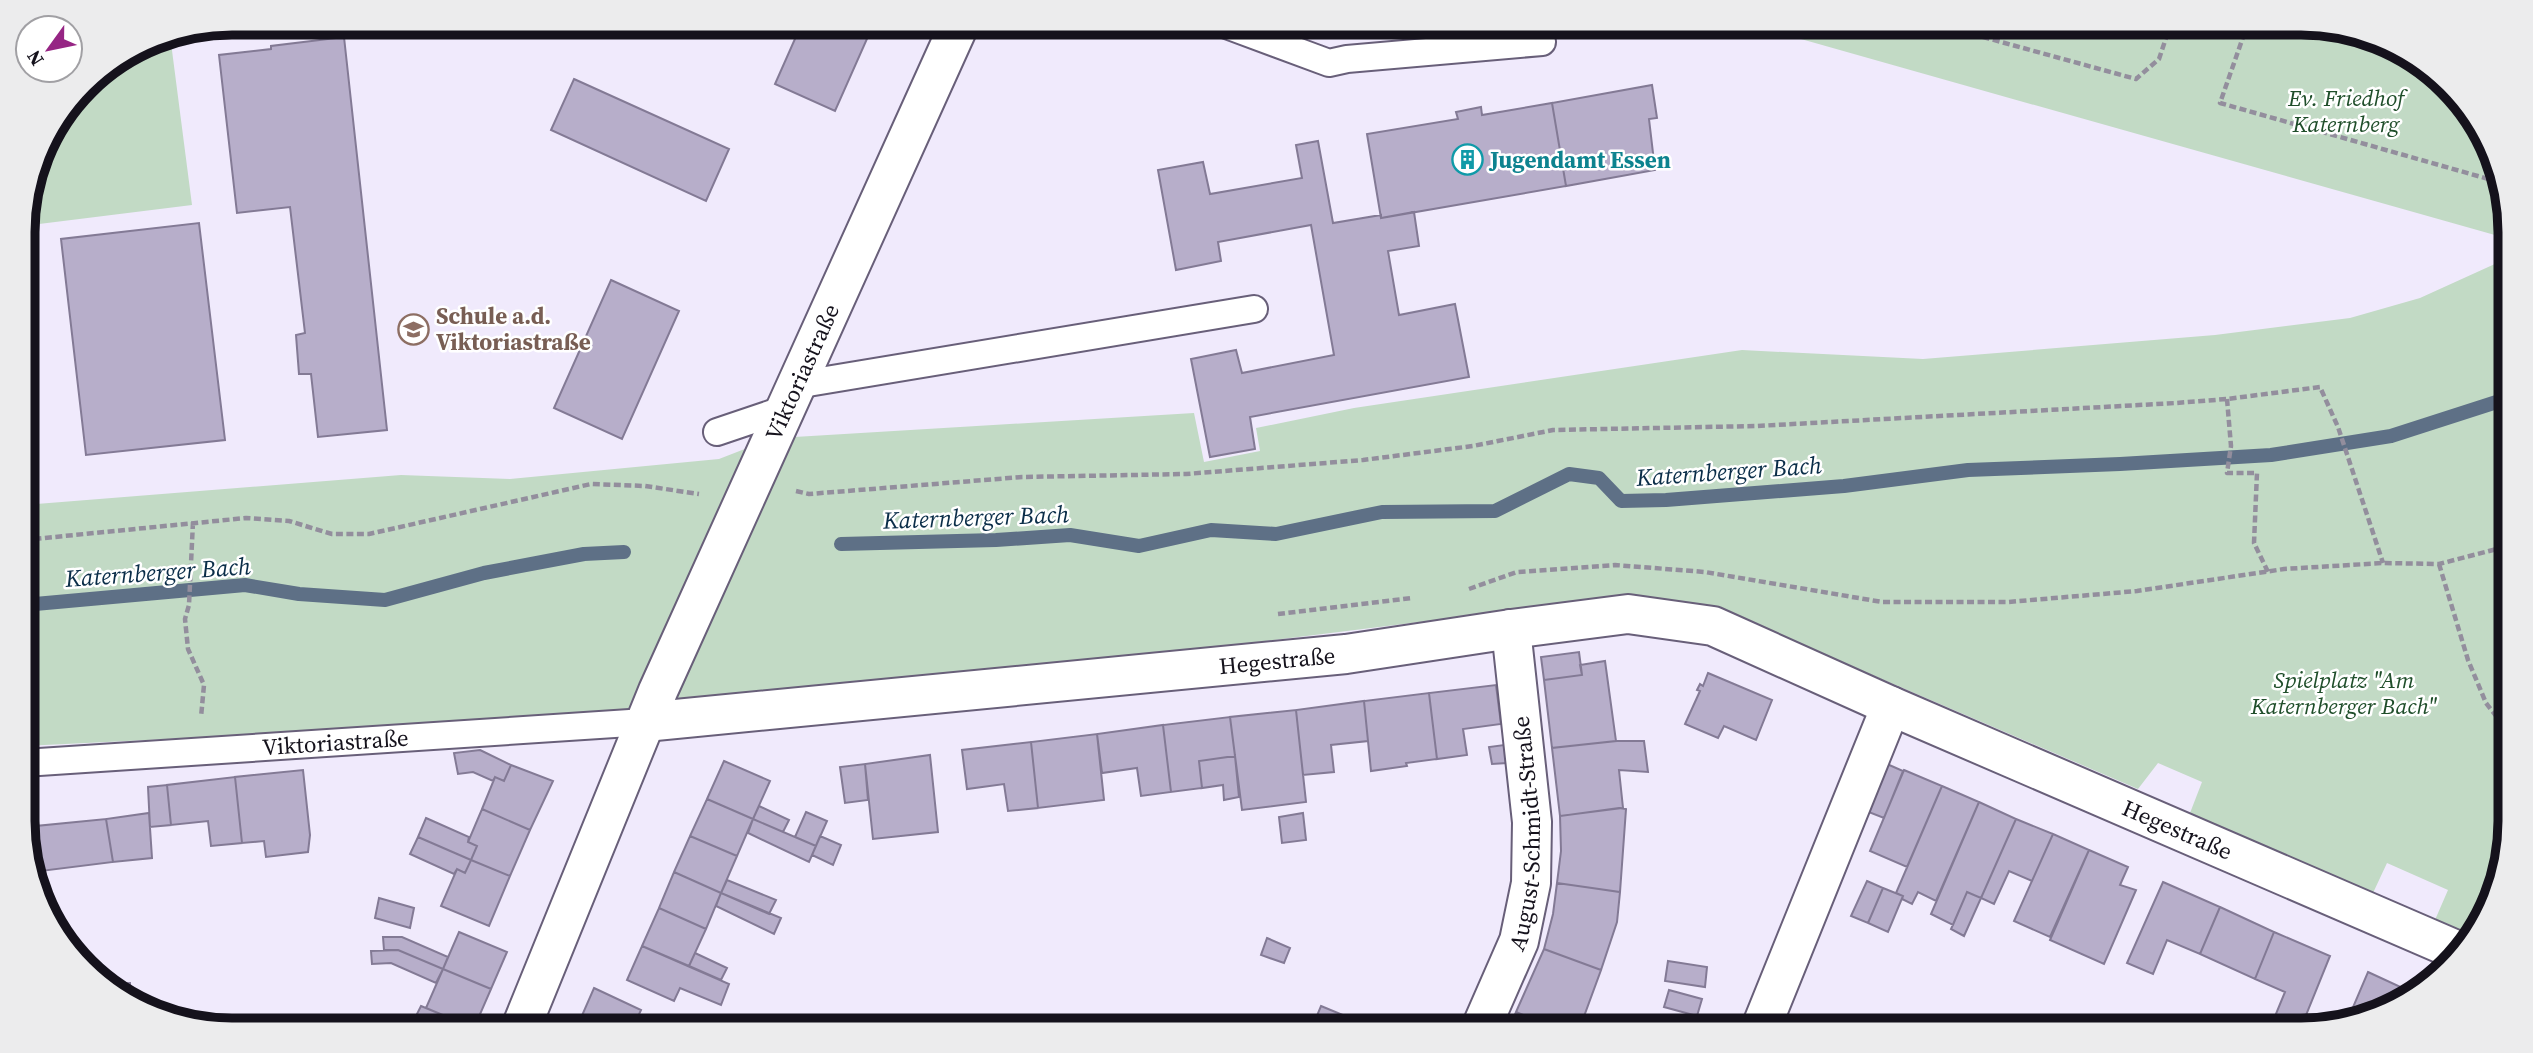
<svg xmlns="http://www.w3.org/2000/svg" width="2533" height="1053" font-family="'Source Serif 4',serif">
<rect width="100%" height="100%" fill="#f0eafc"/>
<path fill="#c2dac5" d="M1744 23H2301L2381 39 2467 104 2508 204 2509 239Z
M170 35 192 205 23 226V218L44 140 94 75 152 39Z
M2509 254 2510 822 2494 901 2474 937 2435 920 2448 890 2387 863 2373 893 2190 813 2202 782 2158 763 2138 789 1730 614 1647 597 1452 618 649 717 778 438 1194 413 1204 462 1260 451 1256 428 1354 408 1742 350 1923 359 2215 335 2350 318 2420 298 2497 263Z
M768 440 641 716 24 746V505L401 475 510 479 719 459Z"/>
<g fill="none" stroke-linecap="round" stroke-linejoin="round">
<path stroke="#5e7086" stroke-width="14" d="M841 544 996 540 1070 535 1139 546 1211 530 1276 534 1382 512 1495 511 1569 474 1599 478 1621 501 1666 500 1844 486 1968 470 2120 464 2271 455 2391 436 2509 398
M24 605 245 585 299 594 385 600 484 573 584 554 624 552"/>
</g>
<path fill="#b7aeca" stroke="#837a95" stroke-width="2" d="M802 23H874L835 111 775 84Z
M344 37 387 430 318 437 311 374H299L296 335 305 333 290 207 237 213 219 55 271 49V46Z
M574 79 729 149 706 201 551 130Z
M1652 85 1657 118 1649 119 1655 170 1566 186 1552 103Z
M1552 103 1566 186 1381 218 1367 134 1458 119 1456 112 1481 107 1482 115Z
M1318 141 1333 223 1381 215V218L1414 212 1419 246 1388 251 1399 315 1455 304 1469 377 1250 417 1255 449 1210 457 1191 359 1236 350 1242 373 1334 355 1311 225 1218 242 1221 261 1176 270 1158 170 1203 162 1210 194 1302 178 1296 145Z
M199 223 225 440 86 455 61 239Z
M611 280 679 311 622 439 554 408Z
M1579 652 1582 675 1544 680 1541 657Z
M1605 661 1616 741 1552 748 1544 680 1582 675 1580 665Z
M1708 673 1772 700 1756 740 1724 726 1718 738 1685 724 1700 691 1697 690 1700 684 1703 686Z
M1496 685 1501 724 1463 729 1467 755 1437 759 1429 693Z
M1429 693 1437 759 1406 763 1407 766 1371 771 1364 701Z
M1364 701 1368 741 1331 745 1334 772 1303 775 1296 710Z
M1296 710 1306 802 1242 810 1230 717Z
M1230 717 1235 756 1199 761 1202 788 1171 792 1163 725Z
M1163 725 1171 792 1141 796 1137 768 1102 773 1097 734Z
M1097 734 1104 800 1038 808 1031 742Z
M1616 741H1644L1648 772 1619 770 1623 808 1560 816 1552 748Z
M1031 742 1038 808 1008 811 1004 784 967 789 962 750Z
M1504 745 1507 763 1492 764 1489 747Z
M480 750 511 765 504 781 495 777 493 781 473 772 458 774 454 753Z
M930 755 938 832 873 839 865 764Z
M1235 756 1239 797 1224 800 1223 785 1202 788 1199 761Z
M724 761 770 781 753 819 707 799Z
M865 764 868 800 845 803 840 767Z
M1887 764 1903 771 1884 818 1866 811Z
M511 765 553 781 530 830 482 809 495 777 504 781Z
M303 770 310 835 308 852 266 857 264 841 242 843 235 777Z
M1904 770 1942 786 1907 867 1870 851Z
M235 777 242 843 211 846 208 821 171 825 167 785Z
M167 785 171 825 150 827 148 787Z
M1942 786 1979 802 1936 901 1918 892 1912 904 1902 899 1903 896 1896 893Z
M707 799 753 819 737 856 690 836Z
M1979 802 2016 819 1981 898 1967 892 1953 925 1931 914Z
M759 806 789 820 783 832 753 819Z
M1619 808 1626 809 1620 892 1557 883 1561 851 1560 816Z
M482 809 530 830 510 876 471 860 477 846 468 842Z
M806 812 827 821 816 846 795 837Z
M149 813 152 858 113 862 106 819Z
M1303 813 1306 840 1282 843 1279 817Z
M426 818 469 837 468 842 477 846 471 860 418 837Z
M106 819 113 862 41 871 36 826Z
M753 819 816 846 809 862 748 833Z
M2016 819 2053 834 2032 881 2009 871 1994 904 1981 898Z
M36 826 41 871H34L25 849V828Z
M2053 834 2089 850 2050 937 2014 921Z
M690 836 737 856 721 893 674 872Z
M820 836 841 845 833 865 812 855Z
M418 837 471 860 465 873 457 869 454 874 410 854Z
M2089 850 2128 867 2120 885 2136 890 2104 964 2050 940Z
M471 860 510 876 489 926 441 906 457 869 465 873Z
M674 872 721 893 706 929 659 908Z
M727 880 776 900 769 914 721 893Z
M1867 881 1883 888 1868 923 1851 916Z
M2163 882 2220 907 2200 954 2167 940 2153 974 2127 963Z
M1557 883 1620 892 1617 922 1601 970 1544 949 1553 914Z
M1883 888 1903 896 1888 932 1868 923Z
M1967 892 1981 898 1964 936 1951 929Z
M721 893 781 918 774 934 716 906Z
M379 898 414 908 410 928 375 918Z
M2220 907 2274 932 2255 979 2200 954Z
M659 908 706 929 689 966 642 946Z
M459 932 507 952 491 989 443 969Z
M2274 932 2330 956 2300 1030H2280L2271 1026 2285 992 2255 979Z
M383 937H402L448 957 443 969 398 950H384Z
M1267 938 1290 948 1284 963 1261 955Z
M642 946 729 984 721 1005 680 988 674 1001 627 980Z
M1544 949 1601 970 1579 1030H1561L1516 1012Z
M398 950 443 969 436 983 391 963 372 964 371 951Z
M695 953 727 968 721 980 689 966Z
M1668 961 1707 967 1705 987 1665 981Z
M443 969 491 989 474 1028 426 1008Z
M2368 972 2418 995 2348 1019Z
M130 983 131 998 112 984Z
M594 988 641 1010 632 1030H585L577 1027Z
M1669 990 1702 999 1697 1016 1664 1007Z
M421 1006 438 1013 432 1026 415 1018Z
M1321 1006 1379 1030H1311Z
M1516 1012 1561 1030H1508Z
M438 1013 474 1028 473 1030H430Z"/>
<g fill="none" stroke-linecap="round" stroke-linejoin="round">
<defs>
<g id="lane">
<path d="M1221 23 1329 63 1347 59 1542 42"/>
<path d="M796 385 1254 309"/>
<path d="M717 432 785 409"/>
<path id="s1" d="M24 763 645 722"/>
</g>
<g id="street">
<path id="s2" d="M645 722 1346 654 1511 629 1628 614 1713 626 1891 706 2463 953"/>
<path id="s3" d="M1480 1030 1519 941 1531 883 1532 822 1511 629"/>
<path d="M1760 1030 1891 706"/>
</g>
<g id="secondary">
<path id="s4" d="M520 1030 658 691 960 23"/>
</g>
</defs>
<use href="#lane" stroke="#685f79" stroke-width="30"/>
<use href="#street" stroke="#685f79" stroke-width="42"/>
<use href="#secondary" stroke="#685f79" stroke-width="42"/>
<path stroke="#938e9d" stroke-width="4.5" stroke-dasharray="7 3.5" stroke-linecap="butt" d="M1932 23 2136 79 2159 59 2171 23
M2248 23 2220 103 2499 182
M2227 399 2231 446 2227 473H2257L2254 543 2268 572
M796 491 809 494 1022 477 1186 474 1363 460 1473 446 1553 430 1757 426 2176 403 2227 399 2320 387 2338 427 2383 563
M193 522 189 605 185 619 188 649 204 685 201 717
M24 540 246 518 289 521 332 534H369L591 484 645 486 699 494
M2439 564 2468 660 2486 703 2510 734
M1469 589 1517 572 1615 565 1705 572 1882 602H2008L2137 591 2284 569 2383 563 2439 564 2493 550 2509 543
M1278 614 1412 598"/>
<use href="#lane" stroke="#fff" stroke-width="26"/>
<use href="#street" stroke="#fff" stroke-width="38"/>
<use href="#secondary" stroke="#fff" stroke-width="38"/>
</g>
<defs>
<symbol id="building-ring" viewBox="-11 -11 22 22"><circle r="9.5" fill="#fff" stroke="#0f9aa8" stroke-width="1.5"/><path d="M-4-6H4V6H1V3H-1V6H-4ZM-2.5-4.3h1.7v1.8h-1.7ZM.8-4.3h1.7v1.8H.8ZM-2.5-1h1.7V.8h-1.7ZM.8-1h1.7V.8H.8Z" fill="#0f9aa8"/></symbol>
<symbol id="school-ring" viewBox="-11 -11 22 22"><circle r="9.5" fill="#fff" stroke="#8d6e63" stroke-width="1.5"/><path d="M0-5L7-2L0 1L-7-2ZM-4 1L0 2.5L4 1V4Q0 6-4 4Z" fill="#8d6e63"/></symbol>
</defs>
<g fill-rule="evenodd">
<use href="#building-ring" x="1450" y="142" width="35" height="35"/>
<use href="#school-ring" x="396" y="312" width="35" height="35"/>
</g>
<g text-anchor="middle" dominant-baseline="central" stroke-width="5" stroke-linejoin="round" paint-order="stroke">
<g font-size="23" font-style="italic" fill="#1f4e2a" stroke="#fff">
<text x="2346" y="98">Ev. Friedhof<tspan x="2346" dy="26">Katernberg</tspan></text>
<text x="2344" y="680">Spielplatz "Am<tspan x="2344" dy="26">Katernberger Bach"</tspan></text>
</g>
<g font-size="23" font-weight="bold" fill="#0d838f" stroke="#fff" text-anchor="start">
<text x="1490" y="160">Jugendamt Essen</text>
</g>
<g font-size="23" font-weight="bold" fill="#785e54" stroke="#fff" text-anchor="start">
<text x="436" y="316">Schule a.d.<tspan x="436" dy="26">Viktoriastraße</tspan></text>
</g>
<g font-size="23" fill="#15121c" stroke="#fff">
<text stroke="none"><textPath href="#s4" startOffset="716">Viktoriastraße</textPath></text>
<text stroke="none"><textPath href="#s2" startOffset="635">Hegestraße</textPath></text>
<text stroke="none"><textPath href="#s1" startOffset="312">Viktoriastraße</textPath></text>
<text stroke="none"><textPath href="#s2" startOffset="1582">Hegestraße</textPath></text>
<text stroke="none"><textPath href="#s3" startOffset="206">August-Schmidt-Straße</textPath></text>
</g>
<g font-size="24" font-style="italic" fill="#0a2d48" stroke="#fff">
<text transform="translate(1729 471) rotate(-4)">Katernberger Bach</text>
<text transform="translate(976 517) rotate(-2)">Katernberger Bach</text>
<text transform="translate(158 572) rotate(-4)">Katernberger Bach</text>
</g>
</g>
<path d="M0 0H2533V1053H0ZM232 35H2301A197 197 0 0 1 2498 232V821A197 197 0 0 1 2301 1018H232A197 197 0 0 1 35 821V232A197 197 0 0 1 232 35Z" fill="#ececed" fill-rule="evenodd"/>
<path fill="none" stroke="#15121c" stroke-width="9" d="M232 35H2301A197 197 0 0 1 2498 232V821A197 197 0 0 1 2301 1018H232A197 197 0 0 1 35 821V232A197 197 0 0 1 232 35Z"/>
<g transform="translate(49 49) rotate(237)"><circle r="33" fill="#ffffff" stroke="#a1a0a4" stroke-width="2"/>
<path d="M0-5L12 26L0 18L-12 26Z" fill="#962584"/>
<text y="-10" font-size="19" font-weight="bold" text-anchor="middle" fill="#15121c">N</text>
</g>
</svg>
